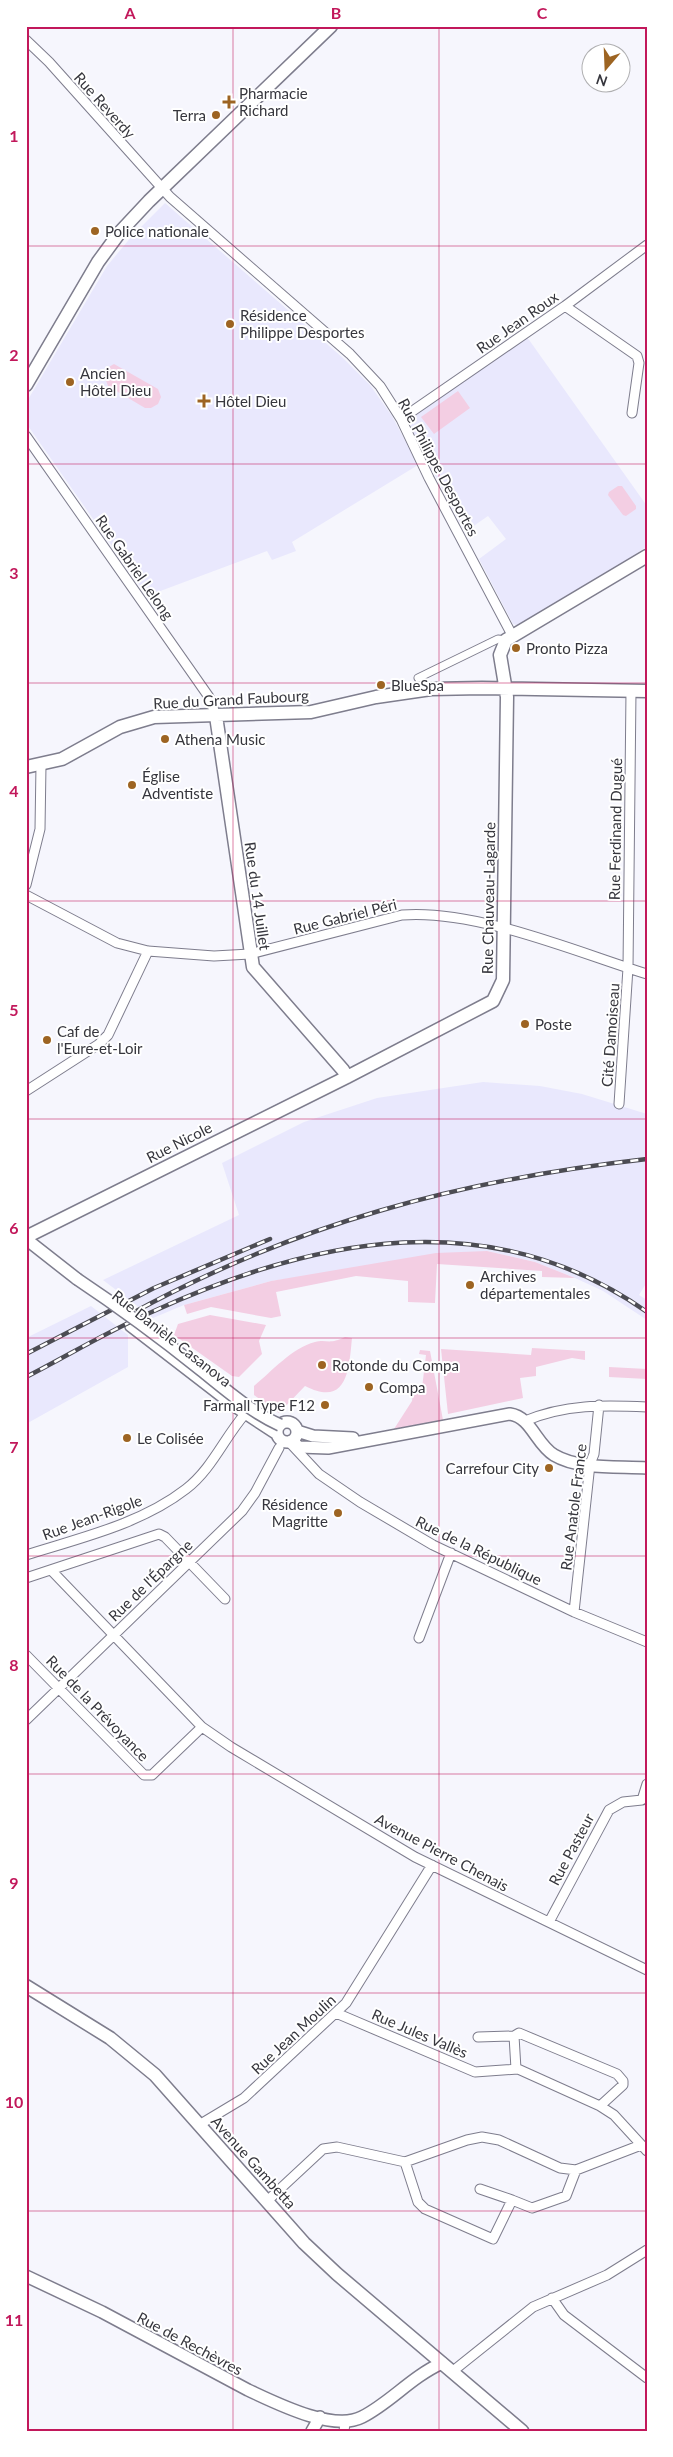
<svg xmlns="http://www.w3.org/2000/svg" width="673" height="2457" font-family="Lato,sans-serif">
<rect width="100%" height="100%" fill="#f6f6fd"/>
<path fill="#e9e8fd" d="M165 203 343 358 370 385 392 416 418 465 292 542 296 551 272 560 267 551 147 596 26 423V403L107 266 132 236Z
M527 337 647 506V546L599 580 584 586 520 626 513 624 479 559 506 539 488 516 465 532 410 428 412 418Z
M483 1082 540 1086 582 1094 647 1114V1282L639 1295 647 1300V1320L603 1291 575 1278 535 1262 487 1251 271 1281 184 1305 153 1318 103 1280 239 1215 222 1163 304 1122 377 1098Z
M91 1306 128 1335V1367L26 1424V1338Z"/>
<path fill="#f3cee3" d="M114 364 158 389 161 397 158 404 151 408H145L108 386 104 375 107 368Z
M458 391 470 408 434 434 421 417Z
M618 486H622L636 506V509L626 516 623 515 608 495 609 492Z
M487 1251 535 1262 575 1278 542 1277V1271L437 1264 435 1303 408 1302V1281L356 1276 276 1292 281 1316 271 1318 211 1307 187 1314 184 1305 271 1281 436 1253Z
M210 1315 266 1325 259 1341 262 1354 239 1377 232 1376 174 1335 178 1324Z
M345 1337 352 1338C349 1368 348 1408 305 1386L279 1413 254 1395V1386C272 1371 292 1348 315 1342 327 1339 329 1345 345 1337Z
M532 1348 585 1351V1360L572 1358 536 1367V1376L520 1378 523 1398 448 1414 441 1349 531 1355Z
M420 1350 430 1351 443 1420 394 1429 412 1401 414 1387 422 1388 426 1355 419 1354Z
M609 1367 647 1369V1379L609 1377Z"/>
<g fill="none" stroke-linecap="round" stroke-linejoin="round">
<defs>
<path id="pedestrian" d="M418 678 498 639 506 640"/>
<path id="minor" d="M26 40 49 62 170 197 350 354 380 386 401 419 429 478 512 635
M565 306 637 356 639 363 632 413
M401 419 565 306 647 245
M26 436 209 697 216 716
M26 885 40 829 41 765
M26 895 117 943 148 951 214 956 250 954 402 915C476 909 576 952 647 974
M26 1091 99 1044 108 1035 148 951
M619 1104 628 968 631 691
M525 1421C565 1404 604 1405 647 1407
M291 1444 319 1474 360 1502 433 1545 574 1612 647 1642
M26 1555C80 1538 141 1524 186 1489 212 1469 224 1438 245 1414
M51 1570 202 1727 231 1747 415 1857 647 1970
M26 1578 159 1534 165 1537 225 1599
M574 1612 590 1464 594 1454 599 1405
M419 1638 451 1553
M26 1655 144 1775H152L202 1727
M26 1720 242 1511 255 1493 279 1448
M549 1922 609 1810 623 1802 642 1800 647 1784
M336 2013 475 2072 518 2069 600 2106 614 2115 647 2151
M478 2037 514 2036
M516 2069 514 2036 519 2033 617 2074 623 2081V2085L600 2106
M199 2125 244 2098 346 2003 432 1865
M405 2162 418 2202 425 2209 493 2239 512 2200 532 2208 566 2196 576 2170
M480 2189 512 2200
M266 2202 323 2149 337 2147 405 2162 467 2140 482 2137 499 2140 560 2168 576 2170 641 2145
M552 2298 564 2315 647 2378
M453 2371 533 2307 607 2275 647 2250
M344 2431 345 2423"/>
<path id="tertiary" d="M26 1239 77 1279
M131 1326 236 1407 277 1434
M277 1432a10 10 0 1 1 20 0a10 10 0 1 1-20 0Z
M297 1431 313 1436 353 1438
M291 1441 299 1447 328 1448 510 1414C531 1417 536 1444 554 1455 579 1470 619 1466 647 1468
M26 2276 102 2312 248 2390C276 2403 333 2432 362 2417 390 2403 411 2377 442 2363
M312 2431 320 2417"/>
<path id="secondary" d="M26 385 98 262 120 232 149 201 331 26
M216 716 253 967 343 1070 347 1077
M26 767 62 759 120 727 154 717 311 712 376 697 431 689 482 688 647 691
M26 1237 347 1077 493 1001 503 980 507 697 500 655 506 640 647 556
M26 1986 110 2038 155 2075 304 2243 337 2274 522 2431"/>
</defs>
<use href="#pedestrian" stroke="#7e7d8d" stroke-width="9"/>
<use href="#minor" stroke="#7e7d8d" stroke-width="11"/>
<use href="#tertiary" stroke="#7e7d8d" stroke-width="14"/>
<use href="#secondary" stroke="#7e7d8d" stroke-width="15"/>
<use href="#pedestrian" stroke="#fff" stroke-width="7"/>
<use href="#minor" stroke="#fff" stroke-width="9"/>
<use href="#tertiary" stroke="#fff" stroke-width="11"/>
<use href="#secondary" stroke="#fff" stroke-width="12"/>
<defs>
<path id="rail" d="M129 1315C294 1224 460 1180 647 1159
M26 1354 154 1288 270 1239
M26 1377C69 1355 110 1330 154 1311 316 1237 491 1202 647 1312"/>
</defs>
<use href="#rail" stroke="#4c4c53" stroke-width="4.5"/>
<use href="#rail" stroke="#fff" stroke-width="2.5" stroke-dasharray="8" stroke-linecap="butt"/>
<defs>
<path id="tertiary-bridge" d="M77 1279C119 1307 161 1338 201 1370 226 1390 251 1412 280 1425"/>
</defs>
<use href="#tertiary-bridge" stroke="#7e7d8d" stroke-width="14" stroke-linecap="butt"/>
<use href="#tertiary-bridge" stroke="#fff" stroke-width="11"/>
</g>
<path fill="none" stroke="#c2185b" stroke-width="1" stroke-opacity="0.55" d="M233 26V2431M439 26V2431M26 246H647M26 464H647M26 683H647M26 901H647M26 1119H647M26 1338H647M26 1556H647M26 1774H647M26 1993H647M26 2211H647"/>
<g fill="#9d6422" stroke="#fff" stroke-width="2">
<path d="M226.5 94.5h5v5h5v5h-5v5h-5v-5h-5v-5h5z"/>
<circle cx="216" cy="115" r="5"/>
<circle cx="95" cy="231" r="5"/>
<circle cx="230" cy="324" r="5"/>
<circle cx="70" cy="382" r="5"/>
<path d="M201.5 393.5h5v5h5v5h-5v5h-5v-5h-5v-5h5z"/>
<circle cx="516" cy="648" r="5"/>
<circle cx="381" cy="685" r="5"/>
<circle cx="165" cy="739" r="5"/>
<circle cx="132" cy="785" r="5"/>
<circle cx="525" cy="1024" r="5"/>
<circle cx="47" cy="1040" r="5"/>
<circle cx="470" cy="1285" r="5"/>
<circle cx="322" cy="1365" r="5"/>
<circle cx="369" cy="1387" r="5"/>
<circle cx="325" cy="1405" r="5"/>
<circle cx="127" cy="1438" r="5"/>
<circle cx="549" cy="1468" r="5"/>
<circle cx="338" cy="1513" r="5"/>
</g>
<g text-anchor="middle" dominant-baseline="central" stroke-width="4" stroke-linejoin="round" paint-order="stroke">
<g font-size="15" fill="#36363d" stroke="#fff" text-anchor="start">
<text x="239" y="93">Pharmacie<tspan x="239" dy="17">Richard</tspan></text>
<text x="206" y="115" text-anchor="end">Terra</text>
<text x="105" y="231">Police nationale</text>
<text x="240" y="315">Résidence<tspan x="240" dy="17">Philippe Desportes</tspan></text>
<text x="80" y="373">Ancien<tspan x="80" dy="17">Hôtel Dieu</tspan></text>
<text x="215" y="401">Hôtel Dieu</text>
<text x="526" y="648">Pronto Pizza</text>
<text x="391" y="685">BlueSpa</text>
<text x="175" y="739">Athena Music</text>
<text x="142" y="776">Église<tspan x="142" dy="17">Adventiste</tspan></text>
<text x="535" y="1024">Poste</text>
<text x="57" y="1031">Caf de<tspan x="57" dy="17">l'Eure-et-Loir</tspan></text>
<text x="480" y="1276">Archives<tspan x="480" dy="17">départementales</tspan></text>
<text x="332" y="1365">Rotonde du Compa</text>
<text x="379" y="1387">Compa</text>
<text x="315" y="1405" text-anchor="end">Farmall Type F12</text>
<text x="137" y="1438">Le Colisée</text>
<text x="539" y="1468" text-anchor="end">Carrefour City</text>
<text x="328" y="1504" text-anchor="end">Résidence<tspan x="328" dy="17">Magritte</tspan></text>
</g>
<g font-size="15" fill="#36363d" stroke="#fff">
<text transform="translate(105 105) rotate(48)">Rue Reverdy</text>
<text transform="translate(517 322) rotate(-35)">Rue Jean Roux</text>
<text transform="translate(439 467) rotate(62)">Rue Philippe Desportes</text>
<text transform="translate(135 567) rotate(55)">Rue Gabriel Lelong</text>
<text transform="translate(231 699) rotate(-3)">Rue du Grand Faubourg</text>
<text transform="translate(615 829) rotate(-89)">Rue Ferdinand Dugué</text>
<text transform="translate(258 896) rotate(82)">Rue du 14 Juillet</text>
<text transform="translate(488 898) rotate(-89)">Rue Chauveau-Lagarde</text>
<text transform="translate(345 916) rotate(-14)">Rue Gabriel Péri</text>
<text transform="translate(610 1035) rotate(-86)">Cité Damoiseau</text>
<text transform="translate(179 1142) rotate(-27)">Rue Nicole</text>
<text transform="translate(172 1338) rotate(38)">Rue Danièle Casanova</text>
<text transform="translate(573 1507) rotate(-83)">Rue Anatole France</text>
<text transform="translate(92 1517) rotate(-20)">Rue Jean-Rigole</text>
<text transform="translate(479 1550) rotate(26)">Rue de la République</text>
<text transform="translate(150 1580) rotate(-44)">Rue de l'Épargne</text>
<text transform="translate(98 1708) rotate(46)">Rue de la Prévoyance</text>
<text transform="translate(571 1849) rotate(-62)">Rue Pasteur</text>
<text transform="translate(442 1852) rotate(28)">Avenue Pierre Chenais</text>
<text transform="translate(420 2033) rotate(23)">Rue Jules Vallès</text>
<text transform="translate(293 2034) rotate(-43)">Rue Jean Moulin</text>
<text transform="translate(254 2162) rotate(48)">Avenue Gambetta</text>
<text transform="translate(190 2343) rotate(28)">Rue de Rechèvres</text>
</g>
</g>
<rect width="673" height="2457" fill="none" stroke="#ffffff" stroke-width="55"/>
<g transform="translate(606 68) rotate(199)"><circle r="24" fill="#ffffff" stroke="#afafb1"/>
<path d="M0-4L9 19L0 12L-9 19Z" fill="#9d6422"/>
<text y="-8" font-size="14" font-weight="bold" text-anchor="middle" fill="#36363d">N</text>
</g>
<rect x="28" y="28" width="618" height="2402" fill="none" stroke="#c2185b" stroke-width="2"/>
<g font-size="16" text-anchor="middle" font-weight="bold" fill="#c2185b">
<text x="130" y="19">A</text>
<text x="336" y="19">B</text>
<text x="542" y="19">C</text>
<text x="14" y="142">1</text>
<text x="14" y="361">2</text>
<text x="14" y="579">3</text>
<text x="14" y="797">4</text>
<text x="14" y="1016">5</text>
<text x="14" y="1234">6</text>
<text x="14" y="1453">7</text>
<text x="14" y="1671">8</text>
<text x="14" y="1889">9</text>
<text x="14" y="2108">10</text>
<text x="14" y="2326">11</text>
</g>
</svg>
